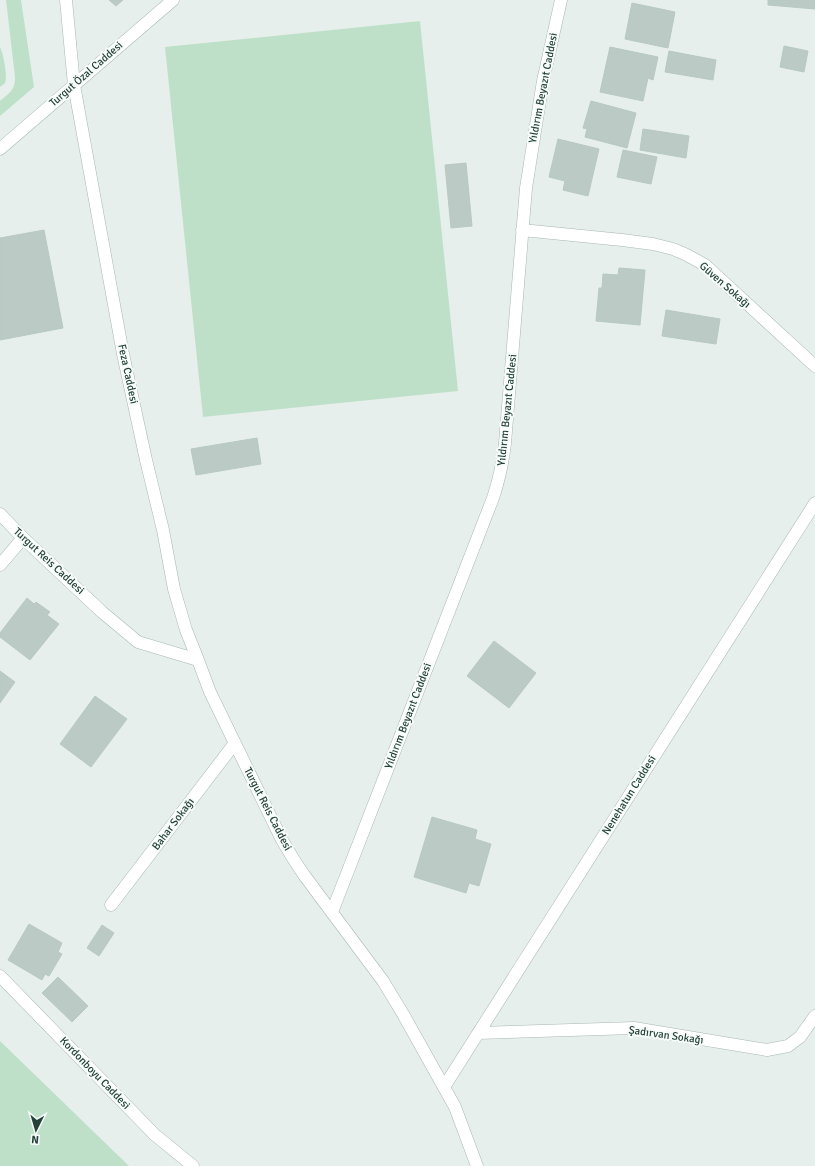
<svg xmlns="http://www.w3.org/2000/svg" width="815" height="1166" font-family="Signika,sans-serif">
<rect width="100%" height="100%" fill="#e6efeb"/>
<path fill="#bfe0c8" d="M6 0H21L34 87 0 116V101C9 93 15 91 15 77Z
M420 21 458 391 203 417 165 47Z
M0 47C3 53 8 76 5 83 3 85 2 85 0 87Z
M0 1041 129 1166H0Z"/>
<path fill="#bbcac4" stroke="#b8c9c2" d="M109 0H123L116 6Z
M768 0H815V9L768 5Z
M632 3 675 12 668 48 625 39Z
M784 46 808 51 804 72 780 67Z
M610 47 658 57 653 80 648 78 643 101 600 92Z
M669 51 716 60 713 80 665 72Z
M591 101 636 113 627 148 585 137 587 129 583 128Z
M643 129 689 136 686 158 640 150Z
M558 139 599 149 588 196 563 190 565 181 549 177Z
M623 150 657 157 651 184 617 177Z
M466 163 472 226 451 228 445 165Z
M44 230 63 328 0 340V238Z
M619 268 645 270 640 325 596 321 599 288H602L603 274 618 275Z
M666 310 720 319 716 344 662 336Z
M257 438 261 464 196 475 191 449Z
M27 598 34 604 36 602 50 612 47 615 59 624 30 660 0 637V633Z
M494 641 536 673 509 708 467 676Z
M0 671 15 682 0 703Z
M95 696 127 719 91 767 60 744Z
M432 817 477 830 475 839 491 844 479 886 469 883 466 893 414 877Z
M29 924 62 943 58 952 62 954 49 976 45 974 42 980 8 960Z
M102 925 114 933 99 956 87 948Z
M58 977 88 1006 72 1022 42 993Z"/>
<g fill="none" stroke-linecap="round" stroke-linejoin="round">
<defs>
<path id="minor" d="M66 0 74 85 123 354 146 460 163 530 174 589 186 630 198 660
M0 149 173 0
M522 230 622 240 653 244 673 249 687 255 705 265 815 366
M0 514 23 538 102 612 138 642 198 660 210 692 282 840 294 860 304 875 383 981 403 1014 455 1107 477 1166
M0 565 23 538
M111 905 235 743
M332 912 493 498C499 480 503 462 505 443L526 188 543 81 561 0
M0 976 155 1135 193 1166
M478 1033 634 1028 767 1050 788 1046 800 1037 815 1016
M444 1087 815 503"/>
</defs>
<use href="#minor" stroke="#a8b8b2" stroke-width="13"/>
<use href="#minor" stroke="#fff" stroke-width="12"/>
</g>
<g text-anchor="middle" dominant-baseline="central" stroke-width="4" stroke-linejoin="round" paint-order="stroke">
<g font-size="11" fill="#24423a" stroke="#f7fbf9">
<text transform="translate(86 74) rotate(-41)">Turgut Özal Caddesi</text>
<text transform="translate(543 88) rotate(-79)">Yıldırım Beyazıt Caddesi</text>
<text transform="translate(725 285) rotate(41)">Güven Sokağı</text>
<text transform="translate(128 374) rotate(78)">Feza Caddesi</text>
<text transform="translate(507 410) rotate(-84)">Yıldırım Beyazıt Caddesi</text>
<text transform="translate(49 561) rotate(43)">Turgut Reis Caddesi</text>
<text transform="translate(408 716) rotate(-69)">Yıldırım Beyazıt Caddesi</text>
<text transform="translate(629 795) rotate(-58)">Nenehatun Caddesi</text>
<text transform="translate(268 809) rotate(63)">Turgut Reis Caddesi</text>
<text transform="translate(173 824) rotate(-53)">Bahar Sokağı</text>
<text transform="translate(666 1035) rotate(8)">Şadırvan Sokağı</text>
<text transform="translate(95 1073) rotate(46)">Kordonboyu Caddesi</text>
</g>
</g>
<g transform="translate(36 1130) rotate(185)" stroke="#f7fbf9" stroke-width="3" paint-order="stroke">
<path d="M0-3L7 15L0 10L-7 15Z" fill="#24423a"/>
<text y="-6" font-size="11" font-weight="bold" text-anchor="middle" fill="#24423a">N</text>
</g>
</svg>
